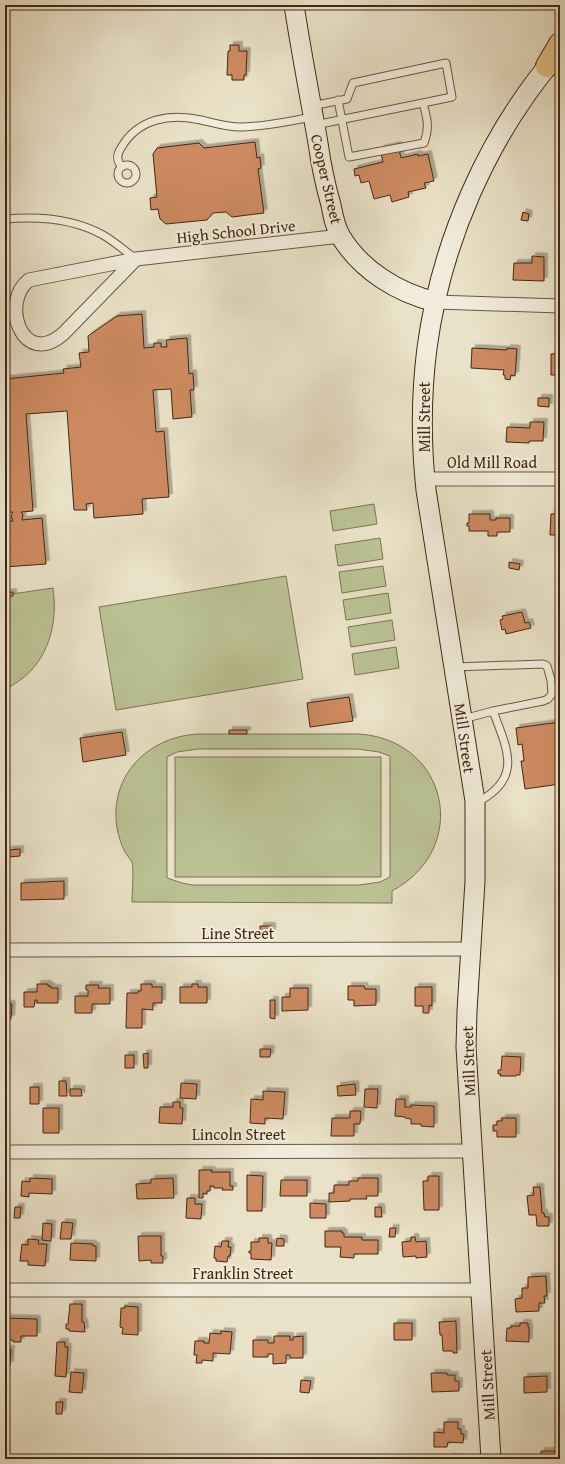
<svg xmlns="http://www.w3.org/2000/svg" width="565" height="1464" font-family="'Gentium Book Plus',serif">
<defs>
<filter id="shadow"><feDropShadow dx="3.5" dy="-3.5" stdDeviation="0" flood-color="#0004"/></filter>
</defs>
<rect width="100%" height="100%" fill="#eae2c8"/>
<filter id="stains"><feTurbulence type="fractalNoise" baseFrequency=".005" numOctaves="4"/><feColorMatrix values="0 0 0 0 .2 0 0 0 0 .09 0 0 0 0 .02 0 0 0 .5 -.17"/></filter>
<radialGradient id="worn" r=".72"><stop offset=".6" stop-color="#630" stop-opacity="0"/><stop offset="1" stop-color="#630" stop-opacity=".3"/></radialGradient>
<path fill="#bac294" stroke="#7f7453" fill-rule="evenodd" d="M374 504 377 524 333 531 330 511Z
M380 538 383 559 338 566 335 545Z
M383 566 386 586 342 593 339 572Z
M286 576 303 679 116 710 99 607Z
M53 588C59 629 45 671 5 689V595Z
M388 593 391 613 346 620 343 600Z
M392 620 395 640 351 647 348 627Z
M396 647 399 668 355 675 352 654Z
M198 734H358C448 739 472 848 392 891V903L132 902C132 893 134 869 132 862 130 859 127 855 125 852 121 845 119 837 117 828 109 776 147 737 198 734ZM198 749H358L379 752 390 756V877L380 882 359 885H192L182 883 167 878V757L177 752Z
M175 757H381V877H175Z"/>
<path fill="#cd8a61" stroke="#442712" filter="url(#shadow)" d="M230 45H239V51H247L246 75H244V80H232V75H227L228 51H230Z
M255 142 257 158 260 157 261 168 258 169 264 213 232 217 226 212 213 213 207 220 166 224 160 219 158 209 151 210 150 198 157 197 153 154 157 148 199 143 204 148Z
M398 145 401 158 418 154V156L428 154 434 181 424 183 426 188 408 192 409 197 392 202 390 195 374 199 369 181 361 183 359 175 355 176 354 169 383 162 380 149Z
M523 212 529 214 528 221 521 220Z
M532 256 544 257V281L513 280 514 263H532Z
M142 314 144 348 154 347V343H161V347H167L166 340 187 338 189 374 193 373 194 390H190L192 417 173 419 171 389 153 390 156 432 164 431 169 497 142 499 143 514 94 518 93 503 86 504 87 510H74L67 411 26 414 33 511 21 512 23 515 22 520 42 518 46 564 5 567V522L13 521 11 516 13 512 5 513V379L64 373 63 369 81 367 79 353 89 352 88 336 117 316Z
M472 348 507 350V348L517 349 515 376 511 375 510 380 505 379V375H503L504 370 471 368Z
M551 354H560V375H551Z
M538 398H549V407L538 406Z
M530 422H544L543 441H529V443L506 442 507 427 530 428Z
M469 514H490V520H496V518H510V532H497V536H488V531H469V526H467V523H469Z
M551 514H560V535H550Z
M509 562 520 564 519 570 509 568Z
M13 592V596L5 597V593Z
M522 612 525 623 529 622 531 628 506 634 505 629 502 630 500 620 503 619 502 616Z
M349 697 353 721 310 727 307 703Z
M560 722V784L525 789 521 761H524L522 744 518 745 516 728Z
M229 730H247V734H229Z
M122 732 126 755 83 762 80 738Z
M20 849V856L9 857 8 850Z
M64 881V899L21 900V883Z
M260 926H272V934H260Z
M37 984H48V986H51V988H58V1003H37V1000H35L34 1007H24V992H37Z
M141 984H152V987H162V1003H153V1010L142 1009V1028H126L127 993H138V991H141Z
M192 984H198V987H207V1003H180V987H192Z
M86 985H99L98 988H110V1004H92V1013H75V996H88V990H86Z
M348 986H364L365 989H376V1005L354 1006V1000H348Z
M415 987H432V1006L429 1005V1013H423V1006H415Z
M290 988H308V1010L282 1011V997H290Z
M270 1000H275V1019L270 1018Z
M5 1004H12L11 1019 5 1018Z
M260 1049H271L270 1057H260Z
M148 1053V1068H144L143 1054Z
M125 1055H134V1068H125Z
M502 1056 521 1057 520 1075H516V1076H500L501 1074H498V1070H501Z
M59 1081H66L67 1096H59Z
M181 1083 197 1084 196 1099 180 1098Z
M355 1084 356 1095 338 1096 337 1086Z
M30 1087H39V1104H30Z
M70 1089H81L82 1096H70Z
M365 1089H378L377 1108 364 1107Z
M263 1091 285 1092 283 1119 265 1118V1124L250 1123 251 1099 263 1100Z
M396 1099H405V1107H411V1105L434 1106V1127L421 1126V1124H411V1119L405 1118V1117L395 1116Z
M173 1102H180V1108H183L182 1124 159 1123 160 1107H173Z
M43 1108H59V1133H43Z
M350 1111H361L360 1124H354V1136H331L332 1118H350Z
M502 1118H516V1137H497V1131H493V1125H497V1121H502Z
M199 1170H212L211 1172H230V1186H233V1190H222L223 1188H214V1186H210V1191H207V1194L203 1193V1198H199Z
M247 1175 263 1176 262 1211H247Z
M428 1176H439V1210H424L423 1181H428Z
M30 1178 52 1179V1194L29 1193V1197L21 1196 22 1181 30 1182Z
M173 1178 174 1198 137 1199 136 1184 151 1183V1179Z
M358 1178H378V1196H366L367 1199H350V1201L329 1202V1193H334V1185H349V1181H358Z
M281 1180H307V1196H280Z
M533 1187H540L542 1213H544L545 1217H549V1226H537L536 1215H529L527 1196 534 1195Z
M187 1198H195V1204H202L201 1219 186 1218Z
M310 1203 326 1204V1218H310Z
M15 1207H21L20 1218H14Z
M375 1207H381L382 1217H375Z
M62 1222 73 1223 71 1239H60Z
M43 1223 52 1224 51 1241 42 1240Z
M390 1228H396L395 1237H389Z
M325 1231H342V1233H344V1237H362V1240H378V1254H354V1258L340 1257 341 1247H325Z
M138 1236H161V1256H163V1263H151V1260L139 1261Z
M411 1237H415L416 1242 426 1241 427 1257 416 1258V1256L403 1257 402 1242 411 1241Z
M259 1238H268V1243H272L271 1260 251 1259V1253H249V1251H251V1242H259Z
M277 1238 284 1239V1246H276Z
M28 1239 39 1240 38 1244H47L45 1266 28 1265V1261H20L22 1244 28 1245Z
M222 1241H229L228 1247H231L230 1256H228L227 1262 216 1261V1258H214L215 1246 221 1247Z
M71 1243 93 1244V1246H96V1261L70 1260Z
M546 1276 547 1296H544L545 1303H539V1311L516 1312 515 1299 522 1298V1288H528V1277Z
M70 1304H82V1322H84L85 1332 69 1331V1329H66V1324H68Z
M125 1306 138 1307V1335L122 1334 123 1328 120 1327 121 1308H125Z
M7 1318 37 1319V1336H21V1342H13V1340H8Z
M456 1321 457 1353H453V1351H443L442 1335H440L439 1322Z
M394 1323H412V1340H394Z
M520 1323H528V1327H529V1342L506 1341 507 1328H511V1326H520Z
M221 1331 232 1332 230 1354 213 1353V1361L202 1360V1363H196L197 1355H194L195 1341H204V1343H209L210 1333 221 1334Z
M274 1336H290V1340H293V1337L303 1336V1358H290V1355H286V1363L273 1364V1354H268V1357H253V1340H268V1343H274Z
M57 1342H65V1347H68L66 1377 55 1376Z
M5 1349H11L10 1365 5 1364Z
M71 1372 84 1373 82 1393 69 1392Z
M431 1373H447V1375H455V1381H459V1391L432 1392Z
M547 1376V1392L524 1393V1377Z
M301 1380 311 1381 309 1393 300 1392Z
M56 1402H63L62 1414H56Z
M444 1422H458V1429H461V1434H464L463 1443 448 1442 447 1447H434V1432L444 1433Z
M541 1451H559L560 1459H541Z
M449 1457 463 1458V1459H449Z"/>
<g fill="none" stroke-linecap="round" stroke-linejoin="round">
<defs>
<path id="lane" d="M338 100 349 157 424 143C430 127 427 118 423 103
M311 106 347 99 353 83 446 63 452 97 315 125
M118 174a9 9 0 1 1 18 0a9 9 0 1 1-18 0Z
M122 167C116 161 117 154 121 148 138 118 171 113 201 120 214 123 227 127 240 127 264 127 289 121 313 117
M5 219C39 216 73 218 103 235 115 242 125 251 136 259
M454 667 543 664 547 666 551 680 552 694 548 699 543 701 493 711C508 751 523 779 476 803
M463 719 493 711"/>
<path id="street" d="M136 259 63 334C22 369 0 302 29 280L136 259 341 236
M436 302 560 306
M425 479H560
M5 950 470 949
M5 1152 472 1151
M5 1290H481"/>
<path id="secondary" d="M294 5C301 51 310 97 318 143 321 164 325 184 331 205 333 216 335 227 341 237 361 270 398 293 436 302
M491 1459 466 1047 467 1011 475 881V801L426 490C421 444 421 395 427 348 441 243 487 137 556 56"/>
<path id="highway" d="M547 66 560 44"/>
</defs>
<use href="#lane" stroke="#6e5640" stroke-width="9"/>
<use href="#street" stroke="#6e5640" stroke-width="15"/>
<use href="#secondary" stroke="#442712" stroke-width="21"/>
<use href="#highway" stroke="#442712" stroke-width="24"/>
<use href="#lane" stroke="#f1ecdb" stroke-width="7"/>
<use href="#street" stroke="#f1ecdb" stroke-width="13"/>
<use href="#secondary" stroke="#f1ecdb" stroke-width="19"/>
<use href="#highway" stroke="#e5c184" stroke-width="22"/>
</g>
<g text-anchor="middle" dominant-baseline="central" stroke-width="4" stroke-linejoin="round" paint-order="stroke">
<g font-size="16" fill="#442712" stroke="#f1ecdb">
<text transform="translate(327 179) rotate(77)">Cooper Street</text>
<text transform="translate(236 231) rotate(-6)">High School Drive</text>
<text transform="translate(424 417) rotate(-90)">Mill Street</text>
<text x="492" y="462">Old Mill Road</text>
<text transform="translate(465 738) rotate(82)">Mill Street</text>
<text x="238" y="933">Line Street</text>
<text transform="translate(468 1061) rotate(-92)">Mill Street</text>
<text x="239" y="1134">Lincoln Street</text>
<text x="243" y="1273">Franklin Street</text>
<text transform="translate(487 1385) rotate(-93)">Mill Street</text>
</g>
</g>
<rect width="565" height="1464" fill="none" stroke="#eae2c8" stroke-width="20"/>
<rect x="6" y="6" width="553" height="1452" fill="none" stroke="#442712" stroke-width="2"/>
<rect x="10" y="10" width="545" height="1444" fill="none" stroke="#442712"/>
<rect width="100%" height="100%" filter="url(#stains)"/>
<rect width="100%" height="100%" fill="url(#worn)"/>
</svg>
